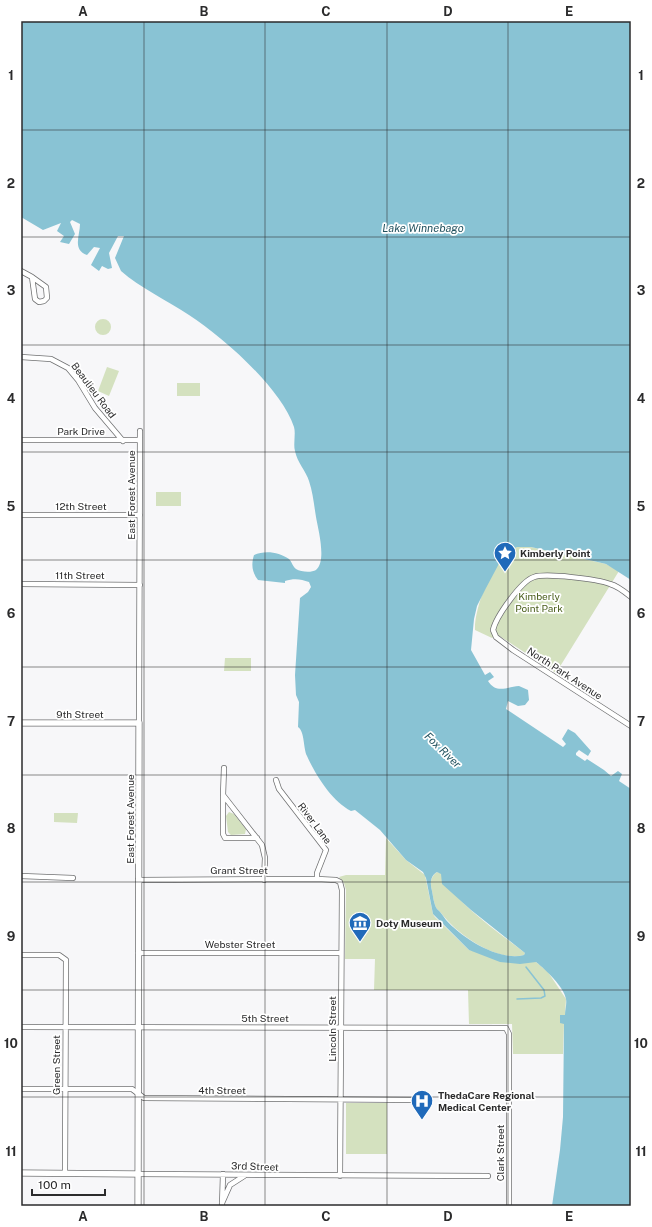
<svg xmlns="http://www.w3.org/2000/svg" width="652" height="1227" viewBox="0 0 652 1227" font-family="'Public Sans',sans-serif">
<rect width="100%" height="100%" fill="#f7f7f9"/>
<path fill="#d4e1bf" d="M95 327a8 8 0 1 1 16 0a8 8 0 1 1-16 0Z
M 107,367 L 119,371 L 109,396 L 98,391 Z
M 177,383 L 200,383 L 200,396 L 177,396 Z
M 156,492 L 181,492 L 181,506 L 156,506 Z
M 517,547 L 531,547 L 606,564 L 619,571 L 556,673 L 498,635 L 492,638 L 475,630 C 474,608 494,554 517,547 Z
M 225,658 L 251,658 L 251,671 L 224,671 Z
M 229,812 L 234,814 L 246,829 L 245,834 L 231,835 L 228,832 L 226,816 Z
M 54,813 L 78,813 L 77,823 L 54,822 Z
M 386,838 L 406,860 L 425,875 L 433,914 L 435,917 L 469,950 L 536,962 L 548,972 L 566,999 L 565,1015 L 560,1015 L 560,1023 L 564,1023 L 563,1054 L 513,1054 L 512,1024 L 469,1024 L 468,990 L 374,990 L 375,959 L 345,959 L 346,890 L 344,883 L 339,877 L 346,875 L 385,875 Z
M 437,872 L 441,873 C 453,902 500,933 525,953 L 524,955 C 499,962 463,938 447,920 C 443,916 441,912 437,909 C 434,905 433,896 432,891 C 430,884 430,877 437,872 Z
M 346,1103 L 387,1103 L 387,1154 L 346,1154 Z"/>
<path fill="#89c3d4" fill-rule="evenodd" d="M 21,21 L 631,21 L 631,580 L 606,564 L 589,560 L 531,547 L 517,547 L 509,551 L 502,558 L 486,588 L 477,606 L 474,619 L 471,650 L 485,675 L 490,672 L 494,677 L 488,681 C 496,694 507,687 519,686 L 528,690 L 529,700 L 525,705 L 518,706 L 508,701 L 506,709 L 563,747 L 566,744 L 562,739 L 568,729 L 575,733 L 591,751 L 588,756 L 579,750 L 576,753 L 576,755 L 585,761 L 587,759 L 604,770 L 611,776 L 618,771 L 622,774 L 619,781 L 631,789 L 631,1206 L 552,1206 L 560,1150 L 563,1117 L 564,1024 L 560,1023 L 560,1015 L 565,1015 C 565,1010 567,1004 566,999 C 564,987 546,970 536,962 L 520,964 L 500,962 L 469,950 L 433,914 L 426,878 L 423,872 L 406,860 L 380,830 L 355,810 L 351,811 C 332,801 316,776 307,756 C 303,748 305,732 298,727 L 299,702 L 296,695 L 295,675 L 300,598 L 308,592 L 311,587 L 309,582 C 301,579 294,578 285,581 L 285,583 L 258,580 C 252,572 251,565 254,555 C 265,550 279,552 289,559 C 292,562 293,567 296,569 C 301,572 311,573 316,570 C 327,561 318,529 316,517 C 314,505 313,493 309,481 C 306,471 297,462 295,451 C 293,444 296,434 294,427 C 281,388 223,337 189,315 C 168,301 139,287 121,271 L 115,258 L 124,236 L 118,236 L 109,253 L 112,268 L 108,269 L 102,266 L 99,271 L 91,265 L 100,248 L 94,247 L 87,255 C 72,250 80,235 80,224 L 72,220 L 70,222 L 75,234 L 69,244 L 60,242 L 64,236 L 57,231 L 61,223 L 43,230 L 21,217 ZM 437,872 L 441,874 L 442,884 L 471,910 L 525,953 L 524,955 C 500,962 462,938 446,920 C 443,916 441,912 437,909 C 434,905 433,896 432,891 C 430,884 430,876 437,872 Z"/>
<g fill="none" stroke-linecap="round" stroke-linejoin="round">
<path stroke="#89c3d4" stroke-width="1.5" d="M 517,999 L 541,998 L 545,996 L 544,990 L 526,967"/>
<g stroke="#707172" stroke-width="6">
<path id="minor" d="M 21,271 L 32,277
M 32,277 L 46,287 L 47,298 L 44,301 L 39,302 L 35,299 Z
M 21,357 L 51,359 L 68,368 L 78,380 L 95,408 L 123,441
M 21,440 L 140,440
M 21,515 L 140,515
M 21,584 L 140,585
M 631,597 C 625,592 618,586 610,584 C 597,579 546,573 534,577 C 521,581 496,617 493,630 L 496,637 L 513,650 L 631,726
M 139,723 L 140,431
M 224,768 L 223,795 L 262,845 L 265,858 L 264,880
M 276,780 L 279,789 L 326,850 L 317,873 L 317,879
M 223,796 L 223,834 L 225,838 L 257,838
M 21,876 L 73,878
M 138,880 L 317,879 L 336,880 L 340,882 L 342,890 L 340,1176
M 138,953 L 341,953
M 21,955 L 59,955 L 66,960 L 65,1173
M 21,1027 L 506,1028 L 509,1034 L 509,1206
M 21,1089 L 132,1089 L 144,1098 L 425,1100
M 138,1174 L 488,1176
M 222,1203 L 230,1185 L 244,1176
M 222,1206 L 223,1174"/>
</g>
<g stroke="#707172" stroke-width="7">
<path id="tertiary" d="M 21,723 L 139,723 L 138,1206
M 21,1173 L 138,1174"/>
</g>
<use href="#minor" stroke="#fff" stroke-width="4.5"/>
<use href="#tertiary" stroke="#fff" stroke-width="5.5"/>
</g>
<path fill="none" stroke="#2b2b2c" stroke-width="1" stroke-opacity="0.55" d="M 144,21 L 144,1206M 265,21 L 265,1206M 387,21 L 387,1206M 508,21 L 508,1206M 21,130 L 631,130M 21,237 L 631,237M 21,345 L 631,345M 21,452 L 631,452M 21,560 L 631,560M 21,667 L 631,667M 21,775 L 631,775M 21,882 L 631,882M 21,990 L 631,990M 21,1097 L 631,1097"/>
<defs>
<g id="sight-pin" transform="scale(1.15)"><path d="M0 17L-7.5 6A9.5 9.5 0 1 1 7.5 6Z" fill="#206aba" stroke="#fff"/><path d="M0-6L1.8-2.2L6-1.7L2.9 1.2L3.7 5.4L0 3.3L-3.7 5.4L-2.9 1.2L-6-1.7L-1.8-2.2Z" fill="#fff"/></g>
<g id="museum-pin" transform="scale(1.15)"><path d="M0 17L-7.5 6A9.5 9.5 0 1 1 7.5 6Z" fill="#206aba" stroke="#fff"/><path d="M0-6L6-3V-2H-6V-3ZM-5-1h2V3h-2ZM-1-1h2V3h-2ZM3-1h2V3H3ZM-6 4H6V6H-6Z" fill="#fff"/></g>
<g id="hospital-pin" transform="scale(1.15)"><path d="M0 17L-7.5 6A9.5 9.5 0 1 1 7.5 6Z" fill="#206aba" stroke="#fff"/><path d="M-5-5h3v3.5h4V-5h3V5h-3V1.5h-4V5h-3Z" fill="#fff"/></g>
</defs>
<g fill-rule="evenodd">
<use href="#sight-pin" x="505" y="553"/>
<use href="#museum-pin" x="360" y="923"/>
<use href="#hospital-pin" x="422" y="1101"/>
</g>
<g text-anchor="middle" stroke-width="3.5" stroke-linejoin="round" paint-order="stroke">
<g font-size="10" fill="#2b2b2c" stroke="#fff">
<text transform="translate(94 390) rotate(53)" y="4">Beaulieu Road</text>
<text x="81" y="435">Park Drive</text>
<text transform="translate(131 495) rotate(-90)" y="4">East Forest Avenue</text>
<text x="81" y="510">12th Street</text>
<text x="80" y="579">11th Street</text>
<text transform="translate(565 673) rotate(33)" y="4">North Park Avenue</text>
<text x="80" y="718">9th Street</text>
<text transform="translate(130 819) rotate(-90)" y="4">East Forest Avenue</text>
<text transform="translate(315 823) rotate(53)" y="4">River Lane</text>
<text x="239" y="874">Grant Street</text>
<text x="240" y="948">Webster Street</text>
<text x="265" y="1022">5th Street</text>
<text transform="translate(332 1029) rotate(-90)" y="4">Lincoln Street</text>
<text transform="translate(56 1065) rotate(-90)" y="4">Green Street</text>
<text x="222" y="1094">4th Street</text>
<text transform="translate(500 1153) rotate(-90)" y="4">Clark Street</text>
<text transform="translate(255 1166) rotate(2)" y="4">3rd Street</text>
</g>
<g font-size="10" font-weight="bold" fill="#2b2b2c" stroke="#fff" text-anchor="start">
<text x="520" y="557">Kimberly Point</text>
<text x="376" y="927">Doty Museum</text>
<text x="438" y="1099">ThedaCare Regional<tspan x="438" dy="12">Medical Center</tspan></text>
</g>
<g font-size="10" fill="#4b5f1d" stroke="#fff">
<text x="539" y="600">Kimberly<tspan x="539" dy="12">Point Park</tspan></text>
</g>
<g font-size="11" font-style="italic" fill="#1f505d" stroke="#fff">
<text x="423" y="232">Lake Winnebago</text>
<text transform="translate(443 750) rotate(44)" y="4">Fox River</text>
</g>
</g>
<rect width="652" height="1227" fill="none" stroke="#ffffff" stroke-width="44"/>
<path d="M32 1189v6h73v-6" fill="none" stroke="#2b2b2c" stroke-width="2"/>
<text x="38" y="1189" font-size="12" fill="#2b2b2c" stroke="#ffffff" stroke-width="3" paint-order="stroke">100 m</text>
<rect x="22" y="22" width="608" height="1183" fill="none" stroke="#2b2b2c" stroke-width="1.5"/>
<g font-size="13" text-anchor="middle" font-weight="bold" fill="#2b2b2c">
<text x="83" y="16">A</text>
<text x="204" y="16">B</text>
<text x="326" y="16">C</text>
<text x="448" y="16">D</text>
<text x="569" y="16">E</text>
<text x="11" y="80">1</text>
<text x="641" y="80">1</text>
<text x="11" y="188">2</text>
<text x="641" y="188">2</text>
<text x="11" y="295">3</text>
<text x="641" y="295">3</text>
<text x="11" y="403">4</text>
<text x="641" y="403">4</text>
<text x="11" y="511">5</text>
<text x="641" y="511">5</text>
<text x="11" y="618">6</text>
<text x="641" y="618">6</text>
<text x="11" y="726">7</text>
<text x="641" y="726">7</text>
<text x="11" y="833">8</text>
<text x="641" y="833">8</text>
<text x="11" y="941">9</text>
<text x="641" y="941">9</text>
<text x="11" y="1048">10</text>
<text x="641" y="1048">10</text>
<text x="11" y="1156">11</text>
<text x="641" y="1156">11</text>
<text x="83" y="1221">A</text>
<text x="204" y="1221">B</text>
<text x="326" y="1221">C</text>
<text x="448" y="1221">D</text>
<text x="569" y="1221">E</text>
</g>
</svg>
